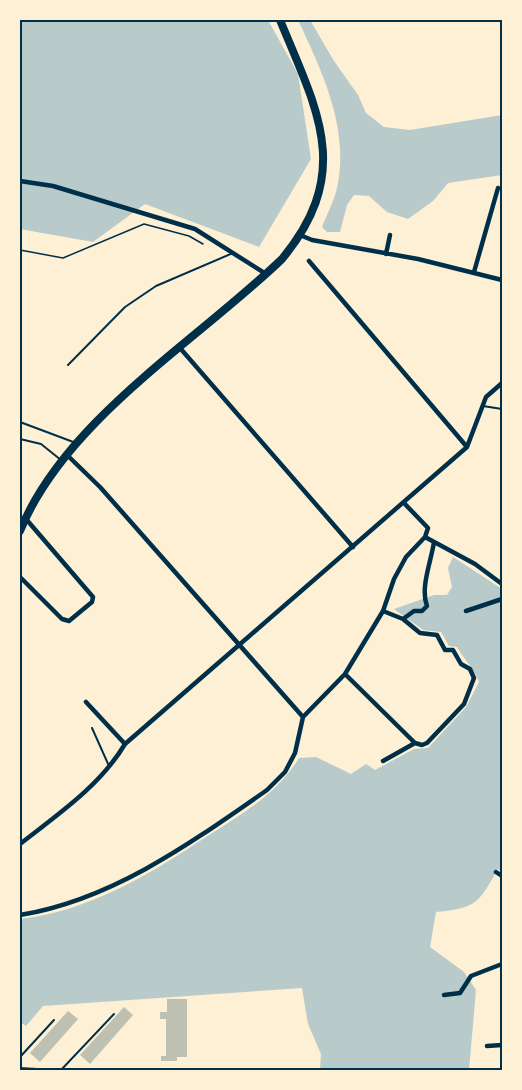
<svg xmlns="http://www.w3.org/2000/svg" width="522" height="1090" viewBox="0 0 522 1090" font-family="Quicksand,sans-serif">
<rect width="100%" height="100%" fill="#fdf0d5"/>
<path fill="#b9caca" d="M 20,20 L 268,20 L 298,74 L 311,159 L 259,247 L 145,204 L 93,242 L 20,229 Z
M 298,20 L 310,20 L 334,61 L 358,95 L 366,113 L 384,127 L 410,130 L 502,115 L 502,175 L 448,183 L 433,201 L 408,219 L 387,212 L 369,196 L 354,195 L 347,205 L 340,232 L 327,232 L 322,227 C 327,214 334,201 337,188 C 350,129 322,71 298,20 Z
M 453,557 L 502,589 L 502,872 L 498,869 C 478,904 476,908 436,912 L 430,947 L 464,972 L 476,990 L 469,1070 L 320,1070 L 321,1054 L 308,1024 L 302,988 L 43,1006 L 26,1026 L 20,1022 L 20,919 C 89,911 149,875 206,837 C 242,814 276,795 299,758 L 316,757 L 351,774 L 366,764 L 375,770 L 414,749 L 428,748 L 466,707 L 479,682 C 474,668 465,661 457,647 L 449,646 L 441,632 L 423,630 L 394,609 L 434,595 L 447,595 L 452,587 L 448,568 Z"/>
<path fill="#bec0b2" d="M 167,999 L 187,999 L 187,1057 L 177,1057 L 177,1061 L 161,1061 L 161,1056 L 166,1056 L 166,1019 L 160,1019 L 160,1012 L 167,1012 Z
M 124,1007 L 133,1015 L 90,1064 L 80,1055 Z
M 68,1011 L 78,1019 L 40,1062 L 30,1053 Z"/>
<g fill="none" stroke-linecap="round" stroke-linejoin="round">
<path stroke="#003049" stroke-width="1.5" d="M 20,250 L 63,258 L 144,224 L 189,236 L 203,244"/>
<path stroke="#003049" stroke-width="2" d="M 68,365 L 125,307 L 156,286 L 233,253
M 483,406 L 502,409
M 20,422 L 76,443
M 20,439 L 41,444 L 61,460
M 92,728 L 109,766
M 20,1057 L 54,1020
M 20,1068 L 54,1070
M 61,1070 L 114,1014"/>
<path stroke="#003049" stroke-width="4.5" d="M 20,181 L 53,186 L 195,229 L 266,274
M 300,235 L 312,240 L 418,259 L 502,280
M 386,254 L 390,235
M 309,261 L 467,447
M 474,272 L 498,188
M 180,348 L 353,547
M 66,454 L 100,487 L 303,717
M 425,537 L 475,564 L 502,584
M 20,577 L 62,619 L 69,621 L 92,602 L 93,597 L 26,519
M 383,611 L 403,619 L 414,611 L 422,611 L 427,606 C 420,588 431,562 434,542
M 466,611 L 502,599
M 345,674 L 415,743 L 422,745 L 427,743 L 464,704 L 474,678 L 470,669 L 461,664 L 453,650 L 445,650 L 437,635 L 420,633 L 403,619
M 86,702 L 125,744
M 383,761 L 415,743
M 20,844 C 57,815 100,786 125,744 L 467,447 L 486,397 L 502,383
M 496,872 L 502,876
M 20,915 C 112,900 191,843 267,790 L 285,772 L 295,753 L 303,717 L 345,674 L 383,611 L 394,579 L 406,557 L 425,537 L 428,528 L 404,503
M 444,995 L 460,993 L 471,976 L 502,964
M 487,1046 L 502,1045"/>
<path stroke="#003049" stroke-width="8" d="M 20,531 C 65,420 197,341 282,259 C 354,172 317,110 280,20"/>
</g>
<rect width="522" height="1090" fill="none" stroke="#fdf0d5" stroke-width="42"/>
<rect x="21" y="21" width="480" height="1048" fill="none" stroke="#003049" stroke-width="2"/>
</svg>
